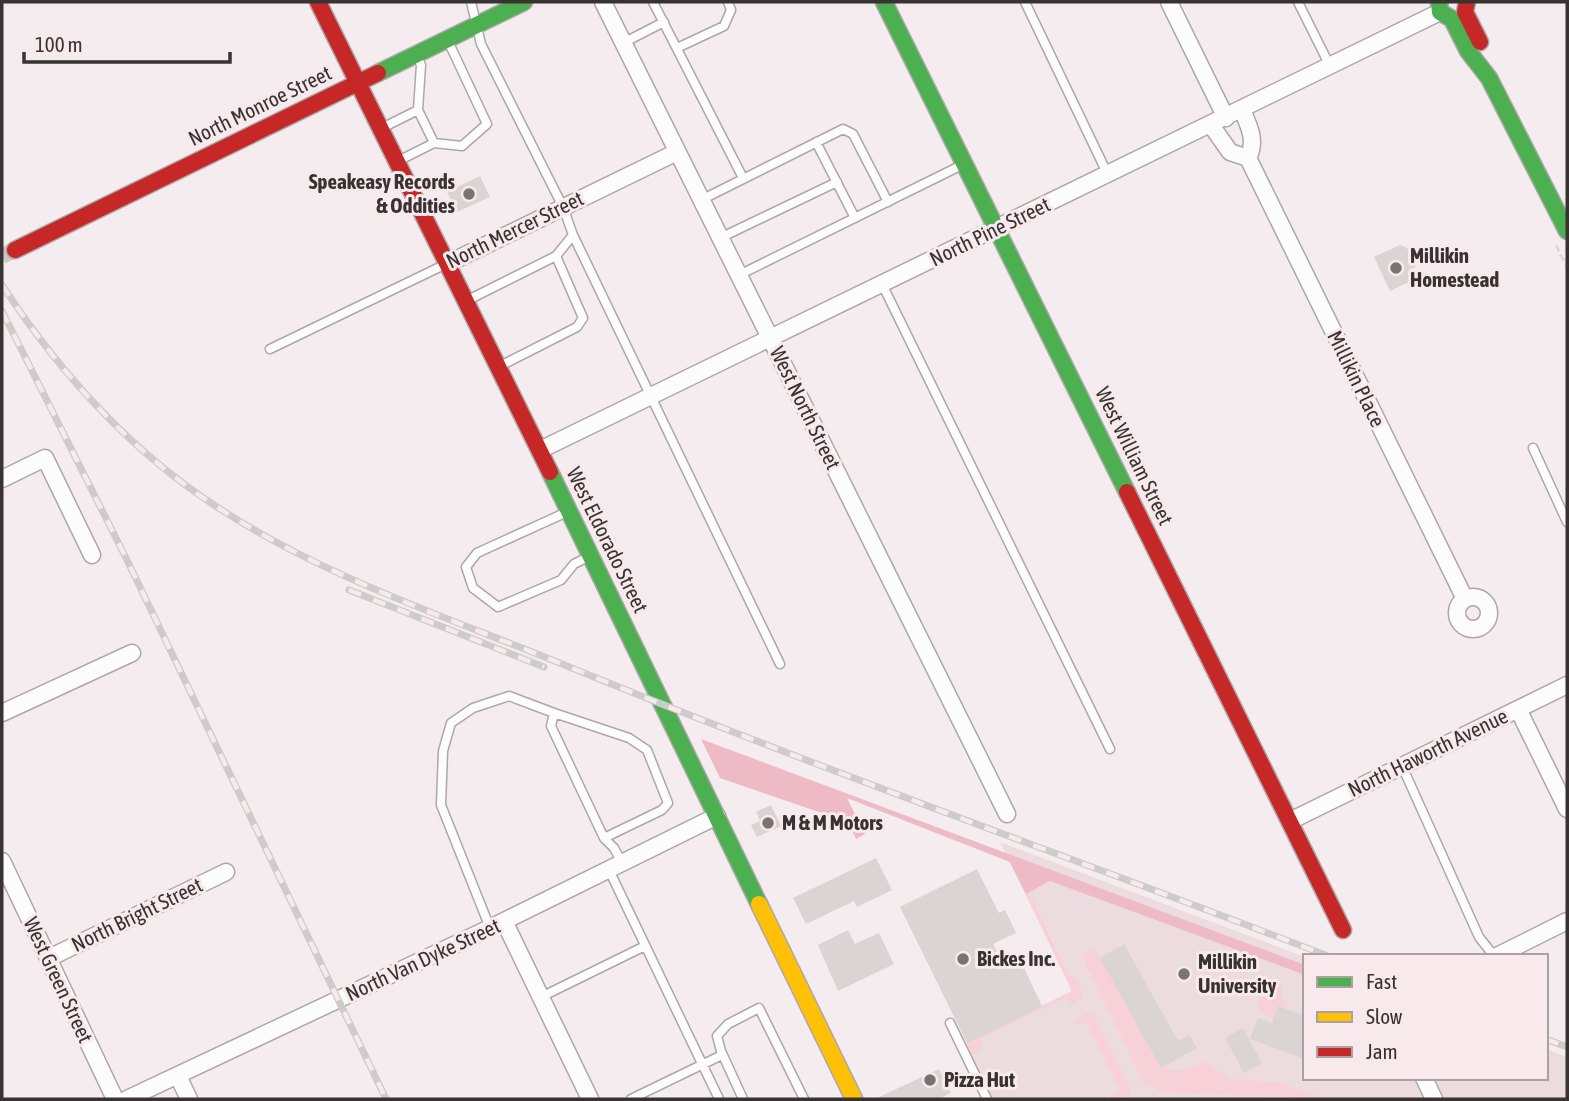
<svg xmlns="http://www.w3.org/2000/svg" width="1569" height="1101" viewBox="0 0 1569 1101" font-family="'Asap Condensed',sans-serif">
<rect width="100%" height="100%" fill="#f4ecee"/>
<path fill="#ecdcdf" d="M 1000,842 L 1305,957 L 1305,1078 L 1546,1078 L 1546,1049 L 1567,1057 L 1567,1099 L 993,1099 L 966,1043 L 1072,991 Z"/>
<path fill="#f7d0d8" d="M 1029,892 L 1067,973 L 1077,978 L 1083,996 L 1072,1005 L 1067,997 L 980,1039 L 983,1049 L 972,1055 L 966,1043 L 1072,991 L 1026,894 Z
M 1091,949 L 1098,953 L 1161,1068 L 1178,1071 L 1205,1062 L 1231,1079 L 1275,1082 L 1327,1099 L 1161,1092 L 1148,1084 L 1145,1086 L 1084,960 L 1085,952 Z
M 1276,983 L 1283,988 L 1280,999 L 1287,1002 L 1284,1008 L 1278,1006 L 1273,1019 L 1263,1014 L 1257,1002 L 1262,991 Z
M 1085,1013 L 1094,1015 L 1131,1090 L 1128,1096 L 1111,1099 L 1110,1096 L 1120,1090 L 1086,1022 L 1078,1025 L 1073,1022 Z"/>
<path fill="#edbac6" d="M 701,739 L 1305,965 L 1305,975 L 1050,881 L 1026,894 L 1010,862 L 847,798 L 865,834 L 856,839 L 848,822 L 720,778 Z"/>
<path fill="#dad4d5" d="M 480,176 L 490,197 L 457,212 L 447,192 Z
M 1400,245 L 1407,248 L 1416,267 L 1410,269 L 1415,279 L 1390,291 L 1374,257 Z
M 771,805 L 781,826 L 757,837 L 751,825 L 760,821 L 756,812 Z
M 876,858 L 892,890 L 857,907 L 854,901 L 806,924 L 793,898 Z
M 977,869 L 999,913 L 1005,910 L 1016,933 L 993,944 L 1002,963 L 1018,955 L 1042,1006 L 967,1043 L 900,907 Z
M 848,930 L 855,944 L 879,933 L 894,964 L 838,991 L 818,945 Z
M 1124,944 L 1178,1041 L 1189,1035 L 1197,1048 L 1161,1068 L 1100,958 Z
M 1278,1006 L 1305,1016 L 1305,1059 L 1250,1039 L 1258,1018 L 1272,1023 Z
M 1243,1028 L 1262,1063 L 1244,1073 L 1225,1038 Z
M 939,1069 L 951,1093 L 938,1099 L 875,1099 Z"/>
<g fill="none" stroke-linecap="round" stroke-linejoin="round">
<path stroke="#cec7c9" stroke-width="16" stroke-dasharray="16 8" stroke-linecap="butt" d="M 2,256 L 15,250"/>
<g stroke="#aea7a9" stroke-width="11">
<path id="lane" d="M 471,2 L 481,44 L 563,207 L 573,235 L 556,256 L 583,318 L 577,327 L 502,365
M 653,2 L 743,178
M 1025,2 L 1108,175
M 1298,2 L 1330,66
M 623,43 L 664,22
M 677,48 L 724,26 L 731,10 L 728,2
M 416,54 L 421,65 L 418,110
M 384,127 L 418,110 L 434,143 L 400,160
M 816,142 L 855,218
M 434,143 L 462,146 L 487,124 L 448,41
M 701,200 L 843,129 L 853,134 L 888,202
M 573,235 L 780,664
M 720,238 L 837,182
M 739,275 L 962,165
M 882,284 L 1110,749
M 470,299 L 556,256
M 270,349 L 446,264
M 1533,448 L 1567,522
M 567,512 L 477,553 L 466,567 L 473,588 L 498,607 L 561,580 L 574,564 L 588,557
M 1402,766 L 1479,937 L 1494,956
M 604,838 L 662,810 L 668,803 L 647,750 L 629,738 L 554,713 L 551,726 L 604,838 L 614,848 L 622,863
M 609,870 L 719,1099
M 490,928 L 441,805 L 443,751 L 451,723 L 473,708 L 509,696 L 554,713
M 541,997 L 645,946
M 950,1023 L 987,1099
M 631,1099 L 722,1055
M 743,1099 L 721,1051 L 717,1036 L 728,1024 L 759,1008 L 804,1099"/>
</g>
<g stroke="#aea7a9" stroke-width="19">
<path id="street" d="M 603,2 L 1007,814
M 1169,2 L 1226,118
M 1242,110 C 1249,126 1257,141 1248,158
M 1211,125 L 1230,152 L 1248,158 L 1465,599
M 449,263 L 677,152
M 540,450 L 1440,12
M 2,479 L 45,458 L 92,555
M1457 613a16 16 0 1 1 32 0a16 16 0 1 1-32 0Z
M 1518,709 L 1567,809
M 2,713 L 132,653
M 1290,821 L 1567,685
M 2,861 L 115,1099
M 504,921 L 590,1099
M 1497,956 L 1567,921
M 49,958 L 226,872
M 178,1076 L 189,1099
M 1424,1078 L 1434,1099
M 127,1099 L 490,928 L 717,816"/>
</g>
<g stroke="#aea7a9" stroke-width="19">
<path id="fast" d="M 884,2 L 1127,492
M 1439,2 L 1440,12 L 1452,19 L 1468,51 L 1489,78 L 1567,231
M 378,73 L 524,2
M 550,472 L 759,904"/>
</g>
<g stroke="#aea7a9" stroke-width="19">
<path id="slow" d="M 759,904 L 854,1099"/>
</g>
<g stroke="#aea7a9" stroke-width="19">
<path id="jam" d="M 318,2 L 550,472
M 1467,2 L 1465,12 L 1480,42
M 15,250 L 378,73
M 1127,492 L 1343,930"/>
</g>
<path stroke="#d8d5d6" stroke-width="2.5" stroke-dasharray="7 3.5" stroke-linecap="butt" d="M 1556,245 L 1567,267
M 1514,1098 L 1515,1099"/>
<use href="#lane" stroke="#fdfcfc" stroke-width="8"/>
<use href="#street" stroke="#fdfcfc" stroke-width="16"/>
<use href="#fast" stroke="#4caf50" stroke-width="16"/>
<use href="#slow" stroke="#ffc107" stroke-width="16"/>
<use href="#jam" stroke="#c62828" stroke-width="16"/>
<g stroke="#cecbcc" stroke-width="7">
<path id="rail" d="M 2,285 C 59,372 129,450 217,507 C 324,577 444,616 562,664 C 814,767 1073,858 1328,956
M 2,311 L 127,560 L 386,1099
M 349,590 L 544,667
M 1546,1039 L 1567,1047"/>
</g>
<use href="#rail" stroke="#f8e9ec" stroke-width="4.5" stroke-dasharray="13" stroke-linecap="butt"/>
</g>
<g fill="#7a7374" stroke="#f8e9ec" stroke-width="2.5">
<circle cx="469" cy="194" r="7"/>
<circle cx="1396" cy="268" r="7"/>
<circle cx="768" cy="823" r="7"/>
<circle cx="963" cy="959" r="7"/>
<circle cx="1184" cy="974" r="7"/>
<circle cx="930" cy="1080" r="7"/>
</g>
<g text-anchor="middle" stroke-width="6" stroke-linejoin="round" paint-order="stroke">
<g font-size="21" fill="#383233" stroke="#f8e9ec">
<text transform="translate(260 106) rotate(-26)" y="7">North Monroe Street</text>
<text transform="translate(515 230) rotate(-26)" y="7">North Mercer Street</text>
<text transform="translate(990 232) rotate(-26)" y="7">North Pine Street</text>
<text transform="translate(1356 379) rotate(64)" y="7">Millikin Place</text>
<text transform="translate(805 408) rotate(64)" y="7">West North Street</text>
<text transform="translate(1134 456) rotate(64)" y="7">West William Street</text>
<text transform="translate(607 540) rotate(64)" y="7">West Eldorado Street</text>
<text transform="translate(1428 753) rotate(-26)" y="7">North Haworth Avenue</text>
<text transform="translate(137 915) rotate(-26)" y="7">North Bright Street</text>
<text transform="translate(423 960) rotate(-25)" y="7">North Van Dyke Street</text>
<text transform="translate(58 980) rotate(65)" y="7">West Green Street</text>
</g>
<g font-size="21" font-weight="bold" fill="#383233" stroke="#f8e9ec" text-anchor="start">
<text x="455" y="189" text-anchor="end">Speakeasy Records<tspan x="455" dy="24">&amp; Oddities</tspan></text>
<text x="1410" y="263">Millikin<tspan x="1410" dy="24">Homestead</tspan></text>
<text x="782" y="830">M &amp; M Motors</text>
<text x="977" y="966">Bickes Inc.</text>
<text x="1198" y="969">Millikin<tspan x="1198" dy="24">University</tspan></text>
<text x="944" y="1087">Pizza Hut</text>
</g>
</g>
<rect width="1569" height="1101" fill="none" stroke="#383233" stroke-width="7"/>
<rect x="1303" y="954" width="245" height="126" fill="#f8e9ec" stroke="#aba0a2" stroke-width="2"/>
<rect x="1317" y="977" width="35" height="10" fill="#4caf50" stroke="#aba0a2" stroke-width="2"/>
<text x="1366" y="989" font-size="21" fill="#383233">Fast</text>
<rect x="1317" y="1012" width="35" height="10" fill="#ffc107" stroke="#aba0a2" stroke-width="2"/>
<text x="1366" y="1024" font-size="21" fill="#383233">Slow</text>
<rect x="1317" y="1047" width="35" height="10" fill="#c62828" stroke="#aba0a2" stroke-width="2"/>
<text x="1366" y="1059" font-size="21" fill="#383233">Jam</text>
<path d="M24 52v10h206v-10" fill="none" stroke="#383233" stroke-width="3.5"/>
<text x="35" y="52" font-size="21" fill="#383233" stroke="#f8e9ec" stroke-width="5" paint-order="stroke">100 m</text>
</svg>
